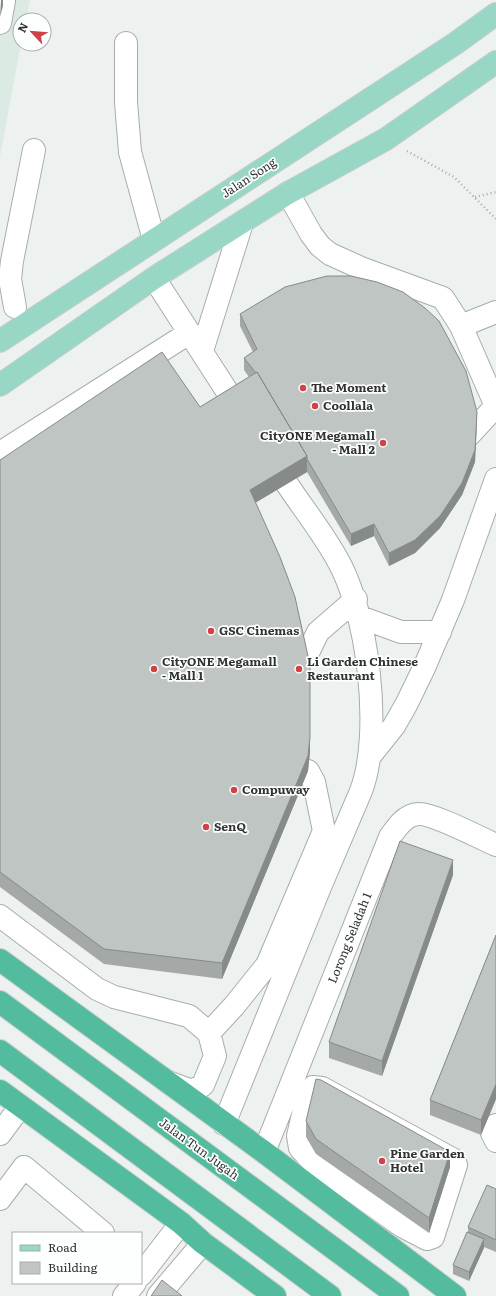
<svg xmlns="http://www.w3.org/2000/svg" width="496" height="1296" viewBox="0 0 496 1296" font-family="Literata,serif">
<rect width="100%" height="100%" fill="#edf2f0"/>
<path fill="#dceae4" d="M 0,0 L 30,0 L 26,20 L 20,20 L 21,44 L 0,157 Z"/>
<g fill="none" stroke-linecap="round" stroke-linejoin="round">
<g stroke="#a8adab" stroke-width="24">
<path id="minor" d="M 0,23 L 4,1 L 1,0
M 126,43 L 126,102 L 130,152 L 154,240
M 288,193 L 311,234 L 320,246 L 330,254 L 361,268 L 443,298 L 461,326 L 496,406
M 154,278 L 234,402
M 15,307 L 10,279 L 12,261 L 34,150
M 461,326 L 496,312
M 202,351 L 242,223
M 457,448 L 496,406
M 0,453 L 189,333
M 360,617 L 401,632 L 440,632
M 306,657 L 318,632 L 356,599
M 370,756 L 394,726 L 406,705 L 424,668 L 453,600 L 496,479
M 0,916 L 97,989 L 114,997 L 189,1016 L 209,1033 L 215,1056 L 203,1085 L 192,1091 L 168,1082
M 209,1033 L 234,1006 L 267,965 L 324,831 L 314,782 L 308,771
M 313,1087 L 322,1088 L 454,1160 L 456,1165 L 433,1237 L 427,1239 L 402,1226 L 314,1163 L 300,1148 L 298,1136 L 308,1093 Z
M 224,1124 L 320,887 L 361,791 C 383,733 368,610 336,557 C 322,532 303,508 287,484
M 496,1125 L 492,1133 L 496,1141
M 0,1134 L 20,1107
M 264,1152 L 390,837 C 397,827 405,815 418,814 C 433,813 480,838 496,845
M 0,1199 L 24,1167 L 103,1233
M 141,1275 L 181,1223
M 124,1296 L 135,1283
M 158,1296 L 203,1243"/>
</g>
<g stroke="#cecece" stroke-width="24">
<path id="major" d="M 0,341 L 456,43 L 496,14
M 0,385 L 154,278 L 288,193 L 386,139 L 496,62"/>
</g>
<g stroke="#cecece" stroke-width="24">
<path id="highway" d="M 0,960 L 264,1152 L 455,1296
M 0,1002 L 398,1296
M 0,1051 L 330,1296
M 0,1091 L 181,1223 L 203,1243 L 275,1296"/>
</g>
<path stroke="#a8acaa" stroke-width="2.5" stroke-dasharray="1 3" stroke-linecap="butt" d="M 407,151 L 454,177 L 496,219
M 475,197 L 496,192"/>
<use href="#minor" stroke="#fff" stroke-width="22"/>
<use href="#major" stroke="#98d7c5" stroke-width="22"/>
<use href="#highway" stroke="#53bc9e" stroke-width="22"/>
</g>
<path fill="#a4a9a8" d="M 240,314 L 477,425 L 475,462 L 462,495 L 440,528 L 415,553 L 389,566 L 374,536 L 351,546 L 307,472 L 255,503 L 310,752 L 308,771 L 222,979 L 104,964 L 0,887 L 0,460 L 200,407 L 249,377 L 244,370 L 244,358 L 253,352 L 240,326 Z
M 453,875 L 382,1076 L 329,1058 L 329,1042 Z
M 496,935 L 496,1099 L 481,1135 L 430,1115 L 430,1100 Z
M 306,1121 L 450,1167 L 429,1233 L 316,1154 L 306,1137 Z
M 496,1189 L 496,1252 L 484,1247 L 469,1281 L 453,1274 L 453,1265 L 468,1233 L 468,1227 Z"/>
<path fill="#868a88" d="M 1,0 L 3,0 L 3,6 L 0,17 Z
M 477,412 L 475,462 L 462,495 L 440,528 L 415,553 L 389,566 L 389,553 Z
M 307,456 L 307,472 L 250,506 L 250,490 Z
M 374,524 L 374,536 L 351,546 L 351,534 Z
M 310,737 L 310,752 L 308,771 L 222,979 L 222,963 Z
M 453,860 L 453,875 L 382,1076 L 382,1061 Z
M 496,1084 L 496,1099 L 481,1135 L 481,1120 Z
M 450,1152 L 450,1167 L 429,1233 L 429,1218 Z
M 484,1239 L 484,1248 L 469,1281 L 469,1272 Z"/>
<path fill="#bfc5c3" stroke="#868a88" d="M 327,276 L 351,276 L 377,282 L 403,292 L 425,308 L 439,321 L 466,371 L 477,412 L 475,450 L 462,483 L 440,516 L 415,540 L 389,553 L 374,524 L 351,534 L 307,459 L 307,456 L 257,372 L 256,373 L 244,358 L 257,349 L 240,314 L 285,287 Z
M 162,352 L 200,407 L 257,372 L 307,456 L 250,490 L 280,557 L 295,597 L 310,665 L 310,737 L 308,756 L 222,963 L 104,949 L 0,872 L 0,460 Z
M 400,841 L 453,860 L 382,1061 L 329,1042 Z
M 496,935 L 496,1084 L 481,1120 L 430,1100 Z
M 316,1079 L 321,1080 L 450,1152 L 429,1218 L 316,1139 L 306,1121 Z
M 487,1185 L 496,1189 L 496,1240 L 468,1227 Z
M 467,1232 L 484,1239 L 469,1272 L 453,1265 Z
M 162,1280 L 182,1296 L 151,1296 Z"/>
<g fill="#d04148" stroke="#fdfffe" stroke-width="1.5">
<circle cx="303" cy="388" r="4"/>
<circle cx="315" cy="406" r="4"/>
<circle cx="383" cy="443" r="4"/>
<circle cx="211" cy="631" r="4"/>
<circle cx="154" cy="669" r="4"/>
<circle cx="299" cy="669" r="4"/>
<circle cx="234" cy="790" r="4"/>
<circle cx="206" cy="827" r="4"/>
<circle cx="382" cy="1161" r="4"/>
</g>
<g text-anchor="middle" stroke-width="3.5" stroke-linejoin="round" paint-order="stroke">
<g font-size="12" fill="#313332" stroke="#fdfffe">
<text transform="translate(249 178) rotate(-33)" y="4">Jalan Song</text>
<text transform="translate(350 938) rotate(-68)" y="4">Lorong Seladah 1</text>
<text transform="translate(199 1149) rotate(36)" y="4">Jalan Tun Jugah</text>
</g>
<g font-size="12" font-weight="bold" fill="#313332" stroke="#fdfffe" text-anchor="start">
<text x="311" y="392">The Moment</text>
<text x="323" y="410">Coollala</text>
<text x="375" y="440" text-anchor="end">CityONE Megamall<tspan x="375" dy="14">- Mall 2</tspan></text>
<text x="219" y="635">GSC Cinemas</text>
<text x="162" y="666">CityONE Megamall<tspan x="162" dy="14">- Mall 1</tspan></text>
<text x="307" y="666">Li Garden Chinese<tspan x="307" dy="14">Restaurant</tspan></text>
<text x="242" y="794">Compuway</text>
<text x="214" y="831">SenQ</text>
<text x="390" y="1158">Pine Garden<tspan x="390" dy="14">Hotel</tspan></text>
</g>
</g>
<rect x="12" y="1232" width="130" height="52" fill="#fdfffe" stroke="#abadac"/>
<rect x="20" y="1245" width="20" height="6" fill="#98d7c5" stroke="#abadac"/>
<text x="48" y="1252" font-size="12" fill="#313332">Road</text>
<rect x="20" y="1262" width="20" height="12" fill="#bfc5c3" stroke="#abadac"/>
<text x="48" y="1272" font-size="12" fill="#313332">Building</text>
<g transform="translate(32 32) rotate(296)"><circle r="19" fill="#fdfffe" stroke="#abadac"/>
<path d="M0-3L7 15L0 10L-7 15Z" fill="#d04148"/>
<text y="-6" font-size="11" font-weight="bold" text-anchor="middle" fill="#313332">N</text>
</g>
</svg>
